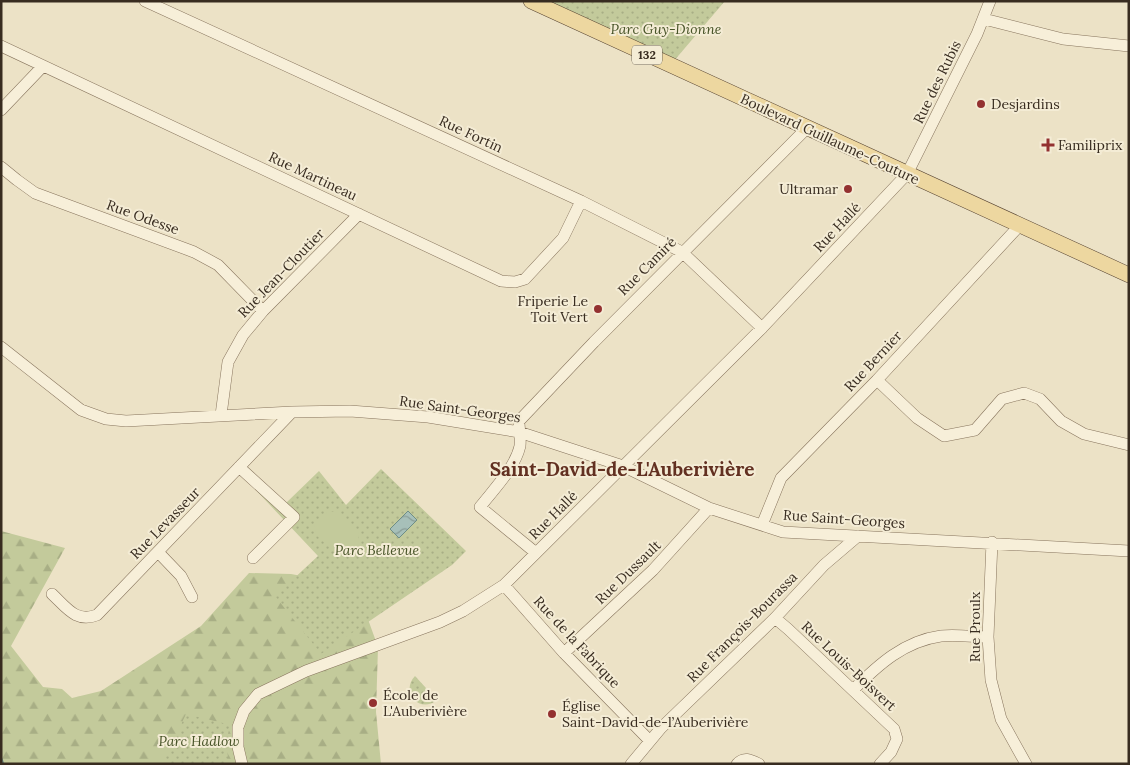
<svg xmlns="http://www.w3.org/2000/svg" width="1130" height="765" viewBox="0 0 1130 765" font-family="Lora,serif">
<defs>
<pattern id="forest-firs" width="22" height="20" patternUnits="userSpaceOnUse" patternTransform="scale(1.25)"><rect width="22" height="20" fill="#c3ca9b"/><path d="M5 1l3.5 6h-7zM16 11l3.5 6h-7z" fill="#a8ae85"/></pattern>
<pattern id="park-dots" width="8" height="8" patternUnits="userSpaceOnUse" patternTransform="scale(1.25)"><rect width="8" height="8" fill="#c3ca9b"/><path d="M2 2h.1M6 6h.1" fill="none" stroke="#a8ae85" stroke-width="1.8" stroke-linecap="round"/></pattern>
<pattern id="water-waves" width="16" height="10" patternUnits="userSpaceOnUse" patternTransform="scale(1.25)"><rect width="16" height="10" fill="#a7c0b9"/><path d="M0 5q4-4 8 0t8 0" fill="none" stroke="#899c96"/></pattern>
</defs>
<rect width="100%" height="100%" fill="#ece2c6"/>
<path fill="url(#forest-firs)" d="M 1,531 L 65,548 L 11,646 L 43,687 L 62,689 L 72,698 L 101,691 L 201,626 L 249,573 L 291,574 L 356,586 L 378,647 L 376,712 L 381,764 L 1,764 Z"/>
<path fill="url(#park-dots)" d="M 544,1 L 725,1 L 673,62 Z
M 243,463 L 286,503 L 319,471 L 346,505 L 381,469 L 466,551 L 452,565 L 321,654 L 275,596 L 318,556 L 237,470 Z
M 415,676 L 437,700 C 419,714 400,692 415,676 Z
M 186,714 L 231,725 C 225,737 227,752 229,764 L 165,764 L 164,760 Z"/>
<path fill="#c3ca9b" d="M 329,512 L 335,512 L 358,532 L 359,541 L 347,554 L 338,555 L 316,535 L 314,525 L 324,514 Z"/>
<path fill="url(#water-waves)" stroke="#6e8e87" d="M 408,511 L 417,520 L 399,538 L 390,529 Z"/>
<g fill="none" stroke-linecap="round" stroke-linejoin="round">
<path stroke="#6e8e87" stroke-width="3" d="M 1,759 L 3,764"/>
<g stroke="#87745d" stroke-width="12">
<path id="minor" d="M 145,1 L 581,201 L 682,252 L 762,328
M 984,19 L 1063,39 L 1129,46
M 1,46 L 501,281 L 515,282 L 525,279 L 563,238 L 581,201
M 1,110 L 43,66
M 1,167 L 17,180 L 35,193 L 194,252 L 218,265 L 263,311
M 1,347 L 81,410 L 106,419 L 126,421 L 292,412 L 350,411 L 428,417 L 519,432 L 623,466 L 709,508 L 783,532 L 1129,551
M 877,380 L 917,418 L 944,436 L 975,430 L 1002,399 L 1024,393 L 1040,399 L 1061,421 L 1084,434 L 1129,445
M 221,415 L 228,362 L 243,335 L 263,311 L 359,214
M 239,467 L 294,517 L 253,558
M 762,525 L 781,478 L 877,380 L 1020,225
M 992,542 L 988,637 L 991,680 L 1001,719 L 1026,764
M 158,552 L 181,576 L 192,597
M 536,553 L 480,507 C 494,489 515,468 520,446 C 521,438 519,429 519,421 L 594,342 L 807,128
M 504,585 L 564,653 L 650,741
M 52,594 C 67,608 76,623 97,615 L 292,412
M 775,618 L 788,629 L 894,729 L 897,739 L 891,752 L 880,764
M 564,653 L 653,570 L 709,508
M 853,690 C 878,665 904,641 941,636 C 956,634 973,637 988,637
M 242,764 L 238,747 L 238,727 L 244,711 L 258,694 L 306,671 L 440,622 L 463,611 L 504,585 L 762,328 L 907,174 L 977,34 L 990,1
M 631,764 L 661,728 L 775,618 L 824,565 L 858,536
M 737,764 C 744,756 751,760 759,764"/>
</g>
<g stroke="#554231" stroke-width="16">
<path id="major" d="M 531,1 L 1129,275"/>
</g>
<use href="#minor" stroke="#f7efd9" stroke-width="11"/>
<use href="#major" stroke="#edd7a0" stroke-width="15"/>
</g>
<g fill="#933130" stroke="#f4ecd5" stroke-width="2">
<circle cx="981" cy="104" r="5"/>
<path d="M1045.5 137.5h5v5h5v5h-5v5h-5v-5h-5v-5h5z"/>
<circle cx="848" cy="189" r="5"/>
<circle cx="598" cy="309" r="5"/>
<circle cx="373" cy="703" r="5"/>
<circle cx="552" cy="714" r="5"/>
</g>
<g text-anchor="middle" stroke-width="4" stroke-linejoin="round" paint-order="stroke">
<rect fill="#f4ecd5" stroke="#706656" stroke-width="1" x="632" y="45.5" width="30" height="19" rx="4"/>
<g font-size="12" font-weight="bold" fill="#382c20">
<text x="647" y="59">132</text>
</g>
<g font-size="14" font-style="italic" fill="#475327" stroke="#f4ecd5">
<text x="666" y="34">Parc Guy-Dionne</text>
<text x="377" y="555">Parc Bellevue</text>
<text x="199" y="746">Parc Hadlow</text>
</g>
<g font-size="14" fill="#382c20" stroke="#f4ecd5">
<text transform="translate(937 82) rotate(-64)" y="5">Rue des Rubis</text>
<text transform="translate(471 134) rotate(25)" y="5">Rue Fortin</text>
<text transform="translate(830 139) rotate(25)" y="5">Boulevard Guillaume-Couture</text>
<text transform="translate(313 176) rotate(25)" y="5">Rue Martineau</text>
<text transform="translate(143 217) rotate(20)" y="5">Rue Odesse</text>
<text transform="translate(837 227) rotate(-47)" y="5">Rue Hallé</text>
<text transform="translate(647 266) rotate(-45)" y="5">Rue Camiré</text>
<text transform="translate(281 273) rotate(-46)" y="5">Rue Jean-Cloutier</text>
<text transform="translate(873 361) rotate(-47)" y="5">Rue Bernier</text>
<text transform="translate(460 409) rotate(8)" y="5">Rue Saint-Georges</text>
<text transform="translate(553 515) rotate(-45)" y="5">Rue Hallé</text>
<text transform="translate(844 519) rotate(4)" y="5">Rue Saint-Georges</text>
<text transform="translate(165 523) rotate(-46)" y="5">Rue Levasseur</text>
<text transform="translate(628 572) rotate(-44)" y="5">Rue Dussault</text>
<text transform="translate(742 627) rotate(-45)" y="5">Rue François-Bourassa</text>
<text transform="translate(975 627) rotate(-90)" y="5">Rue Proulx</text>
<text transform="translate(577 642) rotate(47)" y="5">Rue de la Fabrique</text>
<text transform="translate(849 666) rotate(43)" y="5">Rue Louis-Boisvert</text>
</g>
<g font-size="14" fill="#382c20" stroke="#f4ecd5" text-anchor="start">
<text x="991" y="109">Desjardins</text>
<text x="1058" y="150">Familiprix</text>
<text x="838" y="194" text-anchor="end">Ultramar</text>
<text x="588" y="306" text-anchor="end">Friperie Le<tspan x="588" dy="16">Toit Vert</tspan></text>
<text x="383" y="700">École de<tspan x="383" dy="16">L'Auberivière</tspan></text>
<text x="562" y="711">Église<tspan x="562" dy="16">Saint-David-de-l’Auberivière</tspan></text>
</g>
<g font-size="19" font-weight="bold" fill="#623021" stroke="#f4ecd5">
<text x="622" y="476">Saint-David-de-L'Auberivière</text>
</g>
</g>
<rect width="1130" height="765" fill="none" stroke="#382c20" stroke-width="5"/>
</svg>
